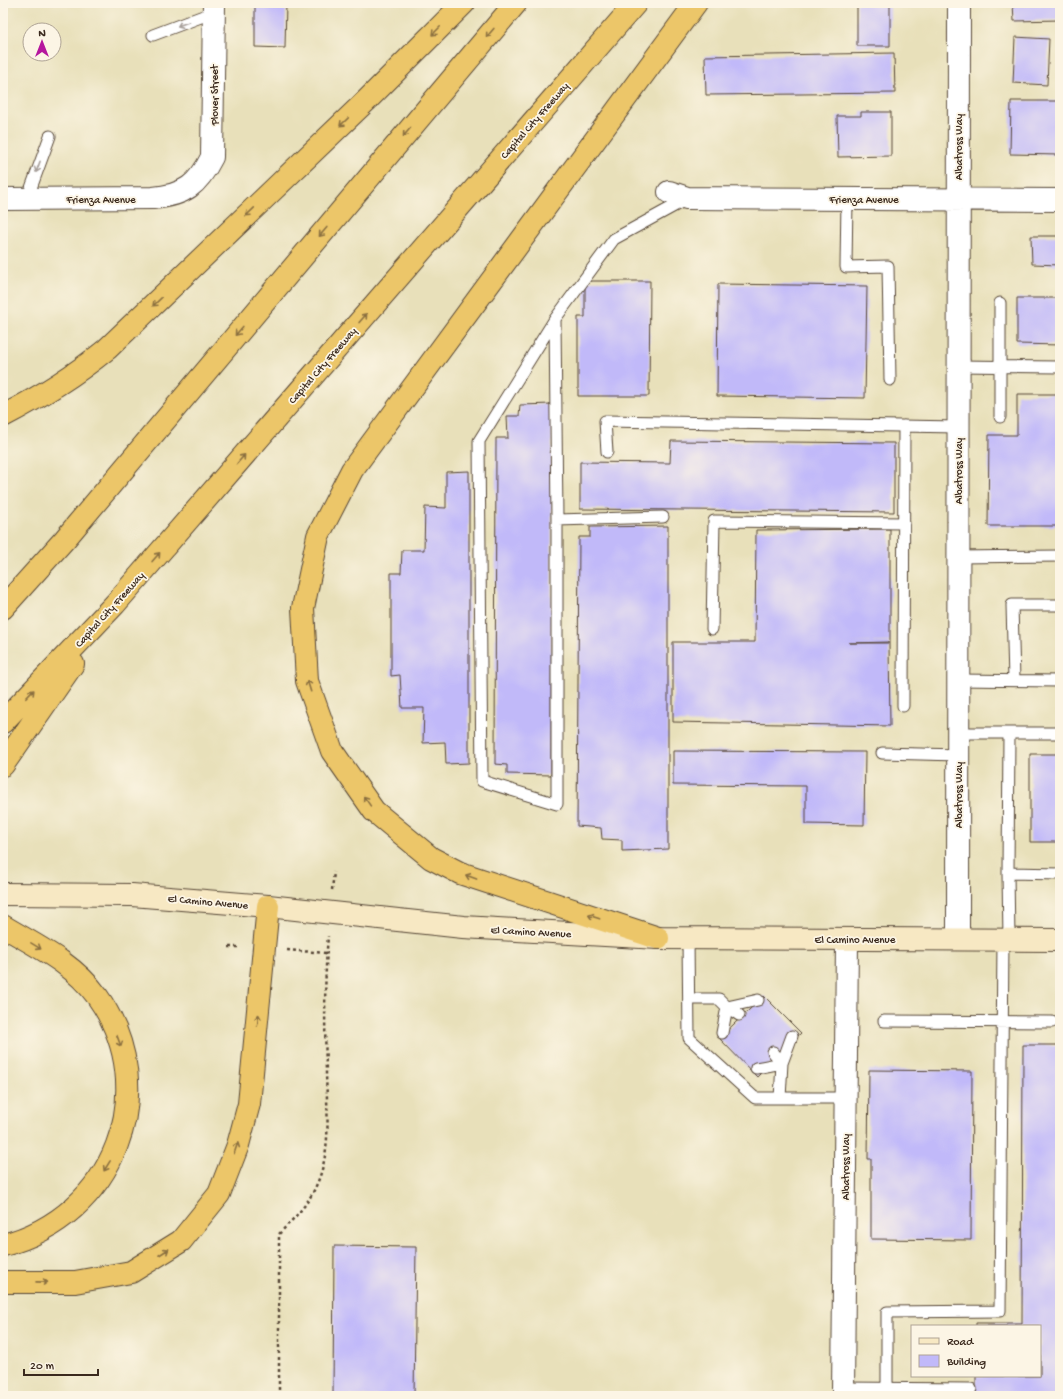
<svg xmlns="http://www.w3.org/2000/svg" width="1063" height="1399" viewBox="0 0 1063 1399" font-family="'Gochi Hand',sans-serif">
<rect width="100%" height="100%" fill="#fcf5e5"/>
<filter id="ink" filterUnits="userSpaceOnUse"><feTurbulence type="fractalNoise" baseFrequency=".025" numOctaves="2"/><feDisplacementMap in="SourceGraphic" scale="8" xChannelSelector="R" yChannelSelector="G"/><feConvolveMatrix kernelMatrix="1 2 1 2 8 2 1 2 1" color-interpolation-filters="sRGB"/></filter>
<filter id="wash" filterUnits="userSpaceOnUse"><feTurbulence type="fractalNoise" baseFrequency=".012" numOctaves="4" result="noise"/><feDisplacementMap in="SourceGraphic" scale="16" xChannelSelector="R" yChannelSelector="G"/><feGaussianBlur stdDeviation="0.9" result="paint"/><feColorMatrix in="noise" values="0 0 0 0 0 0 0 0 0 0 0 0 0 0 0 0 0 1.4 0 .05"/><feComposite in="paint" operator="in"/></filter>
<g filter="url(#wash)">
<rect width="100%" height="100%" fill="#e8e0ba"/>
<g id="blocks">
<path fill="#c1b9f9" d="M 255,3 L 286,3 L 285,48 L 255,47 Z
M 857,3 L 890,3 L 890,46 L 857,46 Z
M 1013,3 L 1060,3 L 1060,20 L 1014,21 Z
M 1015,37 L 1049,39 L 1047,85 L 1013,83 Z
M 894,53 L 895,93 L 706,95 L 705,56 Z
M 1011,101 L 1060,101 L 1060,155 L 1010,154 Z
M 861,112 L 891,112 L 891,156 L 838,157 L 837,116 L 861,116 Z
M 1031,236 L 1060,236 L 1060,265 L 1032,264 Z
M 585,281 L 650,281 L 649,396 L 578,396 L 578,317 L 585,317 Z
M 718,284 L 867,286 L 865,398 L 717,396 Z
M 1017,298 L 1060,298 L 1060,345 L 1017,344 Z
M 1017,394 L 1060,394 L 1060,526 L 988,526 L 989,435 L 1017,435 Z
M 552,404 L 551,775 L 507,774 L 507,765 L 495,764 L 496,438 L 508,438 L 507,416 L 519,416 L 520,405 Z
M 671,441 L 894,443 L 894,512 L 580,509 L 580,462 L 670,463 Z
M 469,471 L 469,763 L 446,764 L 445,742 L 423,743 L 424,708 L 402,708 L 400,675 L 391,676 L 391,573 L 401,573 L 402,550 L 424,550 L 425,507 L 446,508 L 446,472 Z
M 668,526 L 668,849 L 622,851 L 622,840 L 602,839 L 601,828 L 577,826 L 579,537 L 590,537 L 590,527 Z
M 890,529 L 890,642 L 849,643 L 889,643 L 890,726 L 673,722 L 673,642 L 755,642 L 756,530 Z
M 673,751 L 865,752 L 864,825 L 806,824 L 806,786 L 673,785 Z
M 1030,754 L 1060,754 L 1060,842 L 1030,842 Z
M 764,996 L 801,1033 L 757,1077 L 719,1038 Z
M 1023,1045 L 1060,1045 L 1060,1396 L 976,1396 L 976,1376 L 1040,1376 L 1040,1326 L 976,1326 L 976,1323 L 1022,1323 Z
M 869,1070 L 972,1071 L 971,1240 L 871,1239 L 871,1159 L 868,1159 Z
M 334,1246 L 416,1247 L 414,1396 L 333,1396 Z"/>
</g>
</g>
<g filter="url(#ink)">
<use href="#blocks" fill-opacity="0" stroke="#554535" stroke-width="1"/>
<g fill="none" stroke-linecap="round" stroke-linejoin="round">
<g stroke="#554535" stroke-width="13">
<path id="lane" d="M 153,35 L 214,12
M 27,199 L 50,136
M 847,199 L 846,267 L 888,266 L 890,380
M 1000,303 L 1000,417
M 555,319 L 557,520 L 557,804 L 482,781 L 479,441 L 555,319 L 614,239 L 687,199
M 958,366 L 1060,367
M 607,452 L 605,421 L 958,427
M 557,520 L 663,517
M 958,557 L 1060,556
M 712,629 L 714,521 L 904,523
M 958,680 L 1060,681
M 1014,680 L 1012,605 L 1060,605
M 903,706 L 904,426
M 958,733 L 1060,733
M 1009,733 L 1008,873 L 1060,874
M 882,753 L 958,755
M 1008,873 L 1009,940
M 688,938 L 689,1038 L 755,1098 L 846,1098
M 689,999 L 719,999 L 727,1007 L 722,1033
M 739,1015 L 727,1007 L 758,1000
M 884,1021 L 1052,1022
M 773,1052 L 782,1063 L 780,1098
M 756,1068 L 782,1063 L 792,1036
M 844,1388 L 971,1389
M 887,1389 L 887,1312 L 1000,1311 L 1003,939"/>
</g>
<g stroke="#554535" stroke-width="24">
<path id="street" d="M 669,192 L 687,198 L 1060,200
M 3,199 L 153,198 C 185,195 198,185 212,157 L 214,3
M 958,939 L 959,3
M 843,1396 L 847,939"/>
</g>
<g stroke="#554535" stroke-width="24">
<path id="secondary" d="M 3,894 L 132,895 L 268,906 L 463,927 L 658,938 L 1060,940"/>
</g>
<g stroke="#554535" stroke-width="24">
<path id="highway" d="M 3,416 C 40,397 75,375 107,349 L 367,100 L 464,3
M 3,608 L 65,539 L 516,3
M 3,722 L 115,604 L 636,3
M 3,765 L 73,664
M 3,926 C 36,946 73,963 97,996 C 164,1090 114,1217 3,1245
M 658,938 L 460,873 L 431,858 L 374,811 L 332,751 L 307,681 L 303,608 L 318,536 L 352,470 L 696,3
M 3,1282 L 75,1282 L 131,1272 L 181,1241 L 219,1194 L 238,1145 L 249,1104 L 268,906"/>
</g>
<path stroke="#554535" stroke-width="2.5" stroke-dasharray="3 3" stroke-linecap="butt" d="M 332,890 L 334,872
M 229,947 L 240,947
M 287,950 L 326,953
M 279,1396 L 279,1234 C 293,1219 308,1205 316,1186 C 332,1151 327,1110 326,1073 C 325,1027 324,982 328,936"/>
<use href="#lane" stroke="#fff" stroke-width="11"/>
<use href="#street" stroke="#fff" stroke-width="22"/>
<use href="#secondary" stroke="#f7e8c3" stroke-width="22"/>
<use href="#highway" stroke="#ecc669" stroke-width="22"/>
</g>
<defs><path id="oneway-shaft" d="M-6 0H5M1.5-3L5.5 0L1.5 3" fill="none" stroke-width="1.6" stroke-linecap="round" stroke-linejoin="round"/></defs>
<g stroke="#a79f9a">
<use href="#oneway-shaft" transform="translate(183 24) rotate(160)"/>
<use href="#oneway-shaft" transform="translate(38 167) rotate(110)"/>
</g>
<g stroke="#8b7040">
<use href="#oneway-shaft" transform="translate(436 31) rotate(135)"/>
<use href="#oneway-shaft" transform="translate(490 33) rotate(130)"/>
<use href="#oneway-shaft" transform="translate(344 122) rotate(136)"/>
<use href="#oneway-shaft" transform="translate(407 132) rotate(130)"/>
<use href="#oneway-shaft" transform="translate(250 212) rotate(136)"/>
<use href="#oneway-shaft" transform="translate(323 232) rotate(130)"/>
<use href="#oneway-shaft" transform="translate(157 302) rotate(136)"/>
<use href="#oneway-shaft" transform="translate(363 318) rotate(-49)"/>
<use href="#oneway-shaft" transform="translate(239 331) rotate(130)"/>
<use href="#oneway-shaft" transform="translate(241 459) rotate(-49)"/>
<use href="#oneway-shaft" transform="translate(156 557) rotate(-49)"/>
<use href="#oneway-shaft" transform="translate(309 686) rotate(-107)"/>
<use href="#oneway-shaft" transform="translate(30 694) rotate(-46)"/>
<use href="#oneway-shaft" transform="translate(367 801) rotate(-125)"/>
<use href="#oneway-shaft" transform="translate(471 877) rotate(-160)"/>
<use href="#oneway-shaft" transform="translate(594 917) rotate(-162)"/>
<use href="#oneway-shaft" transform="translate(36 946) rotate(31)"/>
<use href="#oneway-shaft" transform="translate(258 1020) rotate(-84)"/>
<use href="#oneway-shaft" transform="translate(119 1041) rotate(69)"/>
<use href="#oneway-shaft" transform="translate(236 1148) rotate(-71)"/>
<use href="#oneway-shaft" transform="translate(107 1166) rotate(122)"/>
<use href="#oneway-shaft" transform="translate(164 1252) rotate(-33)"/>
<use href="#oneway-shaft" transform="translate(42 1282) rotate(1)"/>
</g>
</g>
<g text-anchor="middle" stroke-width="3.5" stroke-linejoin="round" paint-order="stroke">
<g font-size="11" fill="#3b2a1e" stroke="#fcf5e5">
<text transform="translate(214 95) rotate(-90)" y="4">Plover Street</text>
<text transform="translate(534 120) rotate(-49)" y="4">Capital City Freeway</text>
<text transform="translate(958 147) rotate(-90)" y="4">Albatross Way</text>
<text x="101" y="203">Frienza Avenue</text>
<text x="864" y="203">Frienza Avenue</text>
<text transform="translate(322 365) rotate(-49)" y="4">Capital City Freeway</text>
<text transform="translate(958 471) rotate(-90)" y="4">Albatross Way</text>
<text transform="translate(109 609) rotate(-48)" y="4">Capital City Freeway</text>
<text transform="translate(958 795) rotate(-90)" y="4">Albatross Way</text>
<text transform="translate(208 901) rotate(5)" y="4">El Camino Avenue</text>
<text transform="translate(531 931) rotate(3)" y="4">El Camino Avenue</text>
<text x="855" y="943">El Camino Avenue</text>
<text transform="translate(845 1167) rotate(-90)" y="4">Albatross Way</text>
</g>
</g>
<rect width="1063" height="1399" fill="none" stroke="#fcf5e5" stroke-width="16"/>
<rect x="911" y="1325" width="130" height="52" fill="#fcf5e5" stroke="#afa495"/>
<rect x="919" y="1338" width="20" height="6" fill="#f7e8c3" stroke="#afa495"/>
<text x="947" y="1345" font-size="12" fill="#3b2a1e">Road</text>
<rect x="919" y="1355" width="20" height="12" fill="#c1b9f9" stroke="#afa495"/>
<text x="947" y="1365" font-size="12" fill="#3b2a1e">Building</text>
<g transform="translate(42 42)"><circle r="19" fill="#fcf5e5" stroke="#afa495"/>
<path d="M0-3L7 15L0 10L-7 15Z" fill="#b5179e"/>
<text y="-6" font-size="11" font-weight="bold" text-anchor="middle" fill="#3b2a1e">N</text>
</g>
<path d="M24 1369v6h74v-6" fill="none" stroke="#3b2a1e" stroke-width="2"/>
<text x="30" y="1369" font-size="12" fill="#3b2a1e" stroke="#fcf5e5" stroke-width="3" paint-order="stroke">20 m</text>
</svg>
